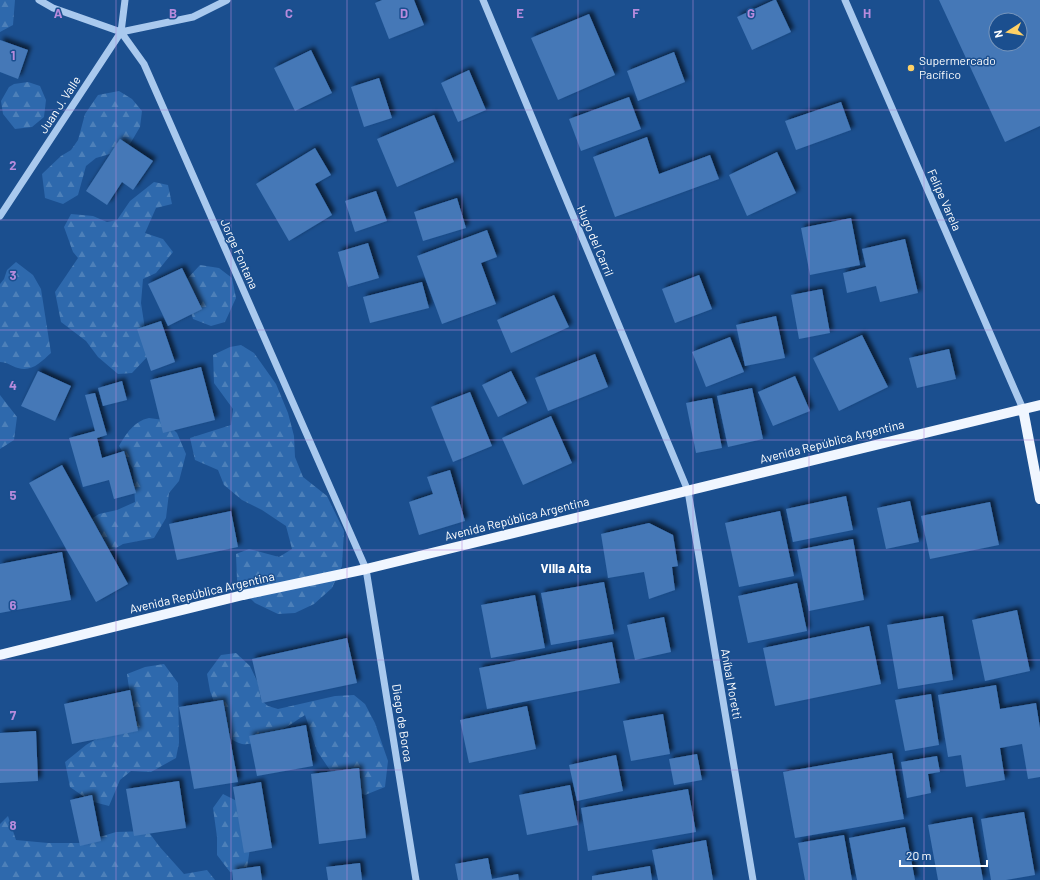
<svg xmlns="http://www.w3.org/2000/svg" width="1040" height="880" viewBox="0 0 1040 880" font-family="Barlow,sans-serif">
<defs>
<pattern id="forest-firs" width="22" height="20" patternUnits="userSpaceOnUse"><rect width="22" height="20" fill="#2e69ad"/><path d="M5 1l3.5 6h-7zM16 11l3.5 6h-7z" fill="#4d80b9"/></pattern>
<filter id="shadow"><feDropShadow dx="3.5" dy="-3.5" stdDeviation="2" flood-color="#0009"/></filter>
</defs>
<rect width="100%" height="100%" fill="#1b4f8f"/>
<path fill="url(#forest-firs)" d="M 0,0 L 15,0 L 13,25 L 0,32 Z
M 28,82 L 40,86 L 46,100 L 44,117 L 32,127 L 15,129 L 3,114 L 1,101 L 9,87 L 14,84 Z
M 119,91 L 132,99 L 142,111 L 140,127 L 127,149 L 96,158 L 86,166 L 78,195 L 63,204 L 45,198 L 42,174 L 61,156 L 71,150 L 78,140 L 85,114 L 98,95 Z
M 154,182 L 168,185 L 172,204 L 156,208 L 145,233 L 163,239 L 173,252 L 156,273 L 143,279 L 141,303 L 149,355 L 132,373 L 118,374 L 98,357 L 86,341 L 61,322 L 55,292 L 78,258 L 73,252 L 64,227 L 71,214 L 93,216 L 107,222 L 117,220 L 130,201 Z
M 16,262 L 33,275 L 41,289 L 51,353 C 41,362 32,372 18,368 C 11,366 7,362 0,362 L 0,284 L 4,279 L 7,270 Z
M 200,265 L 219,268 L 232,278 L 236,298 L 225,322 L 211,326 L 193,319 L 186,293 L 187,279 Z
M 241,345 L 254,353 L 276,384 L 288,413 L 294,436 L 295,457 L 303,477 L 327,496 L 344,531 L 342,566 L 332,588 L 314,604 L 295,613 L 278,614 L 255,603 L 242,590 L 237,580 L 236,554 L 249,549 L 279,557 L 292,549 L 286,526 L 262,510 L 242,500 L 224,485 L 218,470 L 195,460 L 190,438 L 231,425 L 233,409 L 214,383 L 213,355 L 230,347 Z
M 0,395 L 17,417 L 14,440 L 0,449 Z
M 149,418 L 164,420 L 177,433 L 186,454 L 179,481 L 169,493 L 166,518 L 154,538 L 123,544 L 111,551 L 94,555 L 83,524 L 99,514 L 117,510 L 135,502 L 133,469 L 119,446 C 126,434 134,421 149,418 Z
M 236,653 L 250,666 L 258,683 L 261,700 L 268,706 L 278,709 L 335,696 L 354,695 L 365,704 L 375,723 L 388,761 L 385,787 L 365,795 L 340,785 L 317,751 L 305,715 C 291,724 259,747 242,744 C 237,743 232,739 227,737 L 210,691 L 207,674 L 221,655 Z
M 164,664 L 178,683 L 179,743 L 176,758 L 151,772 L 131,771 L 120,780 L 109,806 L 90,801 L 70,787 L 65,762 L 86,745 L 133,717 L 127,674 L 145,667 Z
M 223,794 L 237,801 L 250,848 L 247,868 L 230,872 L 217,855 L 217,837 L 213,808 Z
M 8,816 L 16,840 L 48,843 L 80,843 L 116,832 L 148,831 L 159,846 L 184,874 L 207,870 L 215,880 L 0,880 L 0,824 Z"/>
<path fill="#4478b7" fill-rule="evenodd" filter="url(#shadow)" d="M 382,0 L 414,0 L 424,25 L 389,39 L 375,3 Z
M 774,0 L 776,0 L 791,32 L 752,50 L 737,17 Z
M 939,0 L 1040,0 L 1040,126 L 1005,142 ZM 996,20 L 1020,20 L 1020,44 L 996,44 Z
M 589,14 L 615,75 L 558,100 L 531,38 Z
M 0,40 L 28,50 L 18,79 L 0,72 Z
M 311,50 L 332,93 L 295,111 L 274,68 Z
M 674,52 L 685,82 L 638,101 L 627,71 Z
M 469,70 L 486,110 L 458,122 L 441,83 Z
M 379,78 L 392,118 L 364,127 L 351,87 Z
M 629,97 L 641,129 L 581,151 L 569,119 Z
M 841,102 L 851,130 L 796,150 L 785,121 Z
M 434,115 L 454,162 L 397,187 L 377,139 Z
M 647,137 L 659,174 L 710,155 L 719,179 L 615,217 L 593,157 Z
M 120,139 L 153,161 L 133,190 L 122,182 L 107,205 L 86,191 Z
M 315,148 L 331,175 L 315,184 L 332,215 L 289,241 L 256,184 Z
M 777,152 L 796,193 L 747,216 L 729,175 Z
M 376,191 L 387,221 L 355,232 L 345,201 Z
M 457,198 L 466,228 L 423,241 L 414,212 Z
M 851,218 L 860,265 L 810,275 L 801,228 Z
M 487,230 L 497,257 L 481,263 L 496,304 L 442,324 L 417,256 Z
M 905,239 L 918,293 L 880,302 L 876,286 L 847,293 L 843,273 L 866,267 L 862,249 Z
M 368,243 L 379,278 L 348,287 L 338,252 Z
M 182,268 L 202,309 L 168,326 L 148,284 Z
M 699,275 L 712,309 L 675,323 L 662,289 Z
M 422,282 L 429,308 L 370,323 L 363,297 Z
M 822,289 L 830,333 L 799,339 L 791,295 Z
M 554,295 L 569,327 L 511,353 L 497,320 Z
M 776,316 L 785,358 L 745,366 L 736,325 Z
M 161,321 L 175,362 L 151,371 L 137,329 Z
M 862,335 L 888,387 L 839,411 L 813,358 Z
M 730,337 L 744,372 L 706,387 L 692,352 Z
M 949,349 L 956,379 L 917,388 L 909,358 Z
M 595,354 L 608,387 L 548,411 L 535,378 Z
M 201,367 L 215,420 L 163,433 L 150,380 Z
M 38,371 L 71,386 L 55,421 L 21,406 Z
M 511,371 L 527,403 L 498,417 L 482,385 Z
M 795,376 L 810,411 L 773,426 L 758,392 Z
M 122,381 L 127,400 L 103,406 L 98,388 Z
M 752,388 L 763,439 L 728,447 L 717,396 Z
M 470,392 L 492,446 L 453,462 L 431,407 Z
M 95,393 L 107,435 L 97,438 L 102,458 L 124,451 L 136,493 L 114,499 L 109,480 L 83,487 L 69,438 L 95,431 L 85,395 Z
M 712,398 L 722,448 L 696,453 L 686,403 Z
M 551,416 L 572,463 L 523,485 L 502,438 Z
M 62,465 L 128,584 L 96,602 L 29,483 Z
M 450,470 L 465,521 L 419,535 L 409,502 L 433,494 L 427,477 Z
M 846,496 L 853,530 L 793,542 L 786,509 Z
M 910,501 L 919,542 L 886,549 L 877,508 Z
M 990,502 L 999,545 L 930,559 L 921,516 Z
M 231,511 L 238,547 L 177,560 L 169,524 Z
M 780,511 L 794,576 L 739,587 L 725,523 Z
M 649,523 L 673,535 L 678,566 L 672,567 L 675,590 L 649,599 L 644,572 L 608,578 L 601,534 Z
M 853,539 L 864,600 L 809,611 L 797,550 Z
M 62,552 L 71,600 L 0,613 L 0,564 Z
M 604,582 L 614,634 L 551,645 L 541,593 Z
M 797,583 L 807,631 L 748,643 L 738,596 Z
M 535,595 L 545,648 L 491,658 L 481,605 Z
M 1017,610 L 1030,671 L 985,681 L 972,620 Z
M 943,616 L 953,680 L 898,689 L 887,625 Z
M 664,617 L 671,652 L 635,660 L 627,625 Z
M 869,626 L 881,684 L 775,706 L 763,648 Z
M 347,638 L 357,683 L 262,703 L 252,659 Z
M 612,642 L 620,683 L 487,709 L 479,668 Z
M 996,685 L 1000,709 L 1036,703 L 1040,728 L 1040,777 L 1028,779 L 1022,744 L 1000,748 L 1005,780 L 966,787 L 961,755 L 948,757 L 938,695 Z
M 130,690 L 138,731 L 72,744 L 64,704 Z
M 931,694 L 939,745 L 905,751 L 895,700 Z
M 223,700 L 238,782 L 194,789 L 179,707 Z
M 527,706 L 536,749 L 469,763 L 460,720 Z
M 663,714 L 670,754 L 631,761 L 623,721 Z
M 306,725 L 313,766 L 257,776 L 249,736 Z
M 36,731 L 38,781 L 0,783 L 0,733 Z
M 892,753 L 904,819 L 795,838 L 783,772 Z
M 697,754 L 702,780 L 674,785 L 669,759 Z
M 616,755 L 623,791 L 577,801 L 569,765 Z
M 937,756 L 940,772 L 928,774 L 931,793 L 907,798 L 901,762 Z
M 359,768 L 366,838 L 319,844 L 311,774 Z
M 179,781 L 186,828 L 134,836 L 126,789 Z
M 261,782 L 272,848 L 244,853 L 233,787 Z
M 570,785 L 578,825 L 527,835 L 519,795 Z
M 688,789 L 696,832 L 588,851 L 581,808 Z
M 92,795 L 101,841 L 80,846 L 70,800 Z
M 1024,812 L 1035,875 L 1006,880 L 991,880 L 981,819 Z
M 972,817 L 983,880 L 938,880 L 928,825 Z
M 905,827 L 915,880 L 857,880 L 849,838 Z
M 844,835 L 852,880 L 805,880 L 798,843 Z
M 706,840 L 713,880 L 658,880 L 652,850 Z
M 488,858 L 492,879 L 518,874 L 519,880 L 458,880 L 455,864 Z
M 360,863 L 362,880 L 328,880 L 326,867 Z
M 260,866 L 262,880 L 233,880 L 232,870 Z
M 650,866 L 652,880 L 592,880 L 592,876 Z"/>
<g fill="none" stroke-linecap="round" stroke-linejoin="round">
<path stroke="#a9c9ee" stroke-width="7" d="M 39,0 L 53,8 L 121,32 L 144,64 L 366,569 L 416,880
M 483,0 L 688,491 L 753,880
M 845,0 L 1023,409
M 121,32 L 193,17 L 227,0
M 0,216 L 121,32 L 125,0"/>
<path stroke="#f0f6ff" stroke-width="10" d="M 1023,409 L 1040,499
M 0,655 L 243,595 L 366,569 L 1040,405"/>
</g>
<path fill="none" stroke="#b68bdc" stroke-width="1" stroke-opacity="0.55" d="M 116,0 L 116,880M 231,0 L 231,880M 347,0 L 347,880M 462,0 L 462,880M 578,0 L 578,880M 693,0 L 693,880M 809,0 L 809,880M 924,0 L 924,880M 0,110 L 1040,110M 0,220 L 1040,220M 0,330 L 1040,330M 0,440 L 1040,440M 0,550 L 1040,550M 0,660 L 1040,660M 0,770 L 1040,770"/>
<circle fill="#ffd166" stroke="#1b4f8f" stroke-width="1.5" cx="911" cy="68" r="4"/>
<g text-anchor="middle" stroke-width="3" stroke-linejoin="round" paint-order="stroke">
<g font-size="12" fill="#fff" stroke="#1b4f8f" text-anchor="start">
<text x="919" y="65">Supermercado<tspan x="919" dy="14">Pacífico</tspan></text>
</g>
<g font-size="12" fill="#fff" stroke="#1b4f8f">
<text transform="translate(60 105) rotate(-57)" y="4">Juan J. Valle</text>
<text transform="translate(944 200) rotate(66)" y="4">Felipe Varela</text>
<text transform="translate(595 241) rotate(67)" y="4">Hugo del Carril</text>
<text transform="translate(239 254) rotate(66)" y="4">Jorge Fontana</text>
<text transform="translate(832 442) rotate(-14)" y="4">Avenida República Argentina</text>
<text transform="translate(517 519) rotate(-14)" y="4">Avenida República Argentina</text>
<text transform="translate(202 593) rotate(-13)" y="4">Avenida República Argentina</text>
<text transform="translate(731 684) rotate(80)" y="4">Aníbal Moretti</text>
<text transform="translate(402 723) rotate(81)" y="4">Diego de Boroa</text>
</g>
<g font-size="13" font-weight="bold" fill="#fff" stroke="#1b4f8f">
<text x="566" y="573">Villa Alta</text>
</g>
</g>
<g font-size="13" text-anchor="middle" font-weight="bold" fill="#b68bdc" stroke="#1b4f8f" stroke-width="3" stroke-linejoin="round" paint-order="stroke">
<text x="58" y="18">A</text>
<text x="173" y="18">B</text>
<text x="289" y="18">C</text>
<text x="404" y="18">D</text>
<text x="520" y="18">E</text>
<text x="636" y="18">F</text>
<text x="751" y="18">G</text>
<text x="867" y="18">H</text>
<text x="13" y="60">1</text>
<text x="13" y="170">2</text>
<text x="13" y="280">3</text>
<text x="13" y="390">4</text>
<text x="13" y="500">5</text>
<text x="13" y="610">6</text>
<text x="13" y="720">7</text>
<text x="13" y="830">8</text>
</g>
<g transform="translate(1008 32) rotate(258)"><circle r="19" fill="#1b4f8f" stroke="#7695bc"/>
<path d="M0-3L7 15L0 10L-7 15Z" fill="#ffd166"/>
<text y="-6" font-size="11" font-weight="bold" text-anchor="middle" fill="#ffffff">N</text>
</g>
<path d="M900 860v6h87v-6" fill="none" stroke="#ffffff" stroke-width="2"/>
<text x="906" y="860" font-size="12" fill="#ffffff" stroke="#1b4f8f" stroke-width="3" paint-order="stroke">20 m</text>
</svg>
